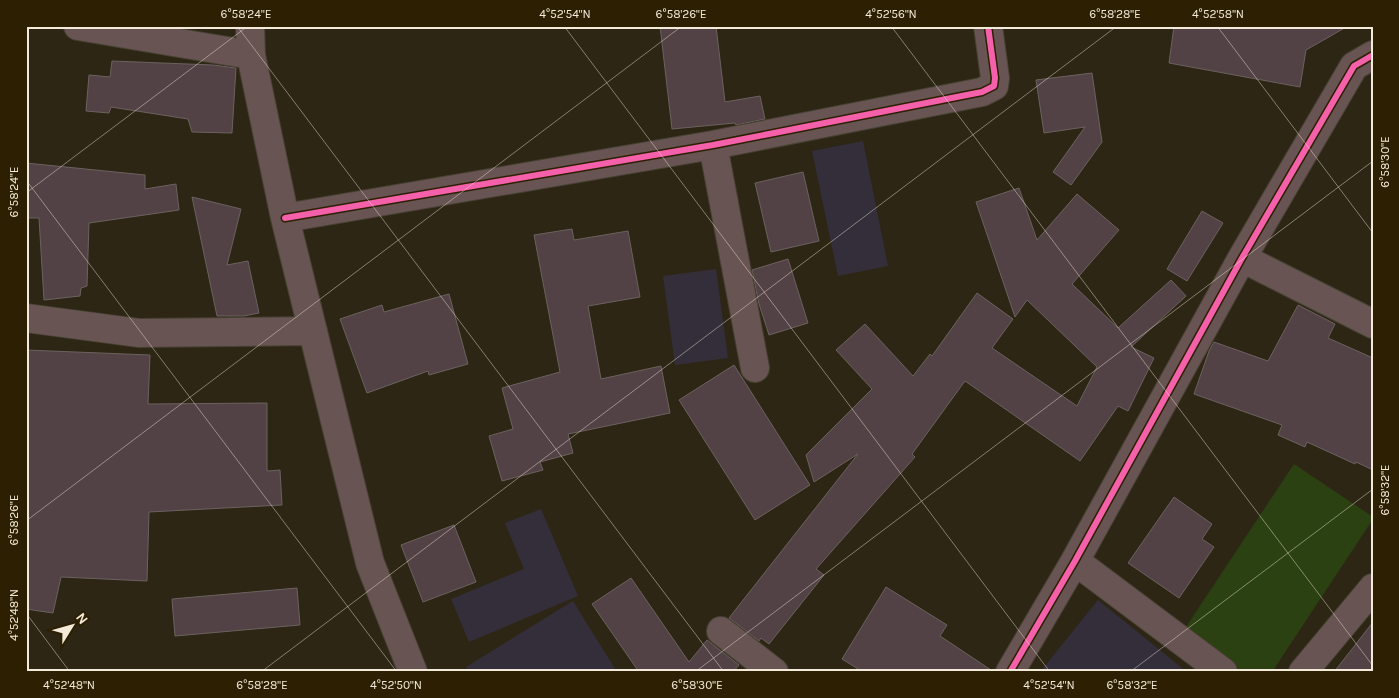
<svg xmlns="http://www.w3.org/2000/svg" width="1399" height="698" viewBox="0 0 1399 698" font-family="Karla,sans-serif">
<rect width="100%" height="100%" fill="#2d2615"/>
<path fill="#342e3a" d="M 863,141 L 888,266 L 838,276 L 812,151 Z
M 716,269 L 728,358 L 675,365 L 663,276 Z
M 541,509 L 578,596 L 469,642 L 451,599 L 524,569 L 505,523 Z
M 1098,600 L 1187,672 L 1040,672 Z
M 573,601 L 617,672 L 468,672 L 466,667 Z"/>
<path fill="#2c4112" d="M 1294,464 L 1373,517 L 1373,519 L 1272,672 L 1239,672 L 1182,633 Z"/>
<path fill="#534245" stroke="#6b625f" d="M 660,26 L 716,26 L 725,102 L 760,96 L 765,119 L 736,125 L 735,123 L 672,129 Z
M 1174,26 L 1348,26 L 1306,50 L 1300,87 L 1169,63 Z
M 112,61 L 213,65 L 236,68 L 232,133 L 192,132 L 188,119 L 111,107 L 109,113 L 86,111 L 89,75 L 110,77 Z
M 1092,73 L 1102,142 L 1071,185 L 1053,172 L 1085,127 L 1044,133 L 1036,80 Z
M 26,163 L 145,175 L 145,189 L 176,184 L 179,210 L 89,223 L 87,286 L 81,288 L 80,296 L 44,300 L 39,218 L 26,218 Z
M 803,172 L 819,241 L 771,252 L 755,183 Z
M 1019,188 L 1037,240 L 1077,194 L 1119,230 L 1072,284 L 1118,328 L 1171,280 L 1186,296 L 1131,347 L 1154,358 L 1128,411 L 1118,406 L 1080,461 L 965,381 L 912,454 L 915,457 L 816,569 L 824,575 L 769,644 L 761,638 L 759,641 L 729,618 L 858,454 L 814,482 L 806,455 L 872,389 L 836,350 L 865,324 L 913,376 L 930,354 L 932,356 L 977,293 L 1013,319 L 992,348 L 1077,406 L 1097,367 L 1027,300 L 1015,317 L 976,202 Z
M 192,197 L 241,209 L 227,265 L 248,261 L 259,313 L 244,316 L 217,316 Z
M 1202,211 L 1223,223 L 1187,281 L 1167,269 Z
M 572,229 L 574,240 L 628,231 L 640,297 L 588,306 L 601,379 L 661,366 L 670,413 L 568,434 L 573,453 L 540,462 L 543,470 L 502,481 L 489,436 L 513,429 L 502,388 L 560,372 L 534,235 Z
M 788,259 L 808,323 L 769,335 L 759,304 L 752,270 Z
M 449,294 L 468,364 L 429,375 L 428,371 L 367,393 L 340,319 L 382,305 L 384,312 Z
M 1298,305 L 1335,324 L 1328,338 L 1373,358 L 1373,470 L 1356,462 L 1355,464 L 1307,442 L 1305,447 L 1278,435 L 1282,425 L 1194,394 L 1209,351 L 1214,342 L 1268,361 Z
M 26,350 L 150,355 L 148,404 L 267,403 L 267,471 L 280,470 L 282,505 L 149,512 L 147,581 L 61,577 L 53,613 L 26,609 Z
M 734,365 L 810,485 L 755,520 L 679,400 Z
M 1174,497 L 1212,524 L 1202,539 L 1214,547 L 1179,598 L 1128,563 Z
M 454,525 L 476,582 L 423,602 L 401,545 Z
M 631,578 L 689,662 L 707,640 L 739,665 L 733,672 L 639,672 L 592,604 Z
M 886,587 L 947,625 L 940,636 L 994,672 L 863,672 L 842,659 Z
M 297,588 L 300,625 L 175,636 L 172,599 Z
M 1373,622 L 1373,672 L 1334,672 Z"/>
<g fill="none" stroke-linecap="round" stroke-linejoin="round">
<g stroke="#474132" stroke-width="30">
<path id="street" d="M 78,26 L 251,55
M 250,26 L 251,55 L 285,218 L 370,563 L 413,672
M 713,145 L 755,368
M 285,218 L 713,145 L 982,92 L 994,86 L 995,78 L 988,26
M 1242,258 L 1373,324
M 26,318 L 139,333 L 313,331
M 1075,561 L 1223,672
M 721,631 L 774,672
M 1010,672 L 1075,561 L 1242,258 L 1354,66 L 1373,55
M 1303,672 L 1373,588"/>
</g>
<use href="#street" stroke="#675453" stroke-width="28"/>
<g stroke="#2d1f02" stroke-width="9">
<path id="cycleway" d="M 285,218 L 713,145 L 982,92 L 994,86 L 995,78 L 988,26
M 1010,672 L 1075,561 L 1242,258 L 1354,66 L 1373,55"/>
</g>
<use href="#cycleway" stroke="#f560ab" stroke-width="6"/>
</g>
<path fill="none" stroke="#f3ead9" stroke-width="1" stroke-opacity="0.45" d="M 237,26 L 724,672M 564,26 L 1050,672M 891,26 L 1373,666M 1217,26 L 1373,233M 26,180 L 397,672M 26,193 L 248,26M 26,521 L 682,26M 26,613 L 70,672M 261,672 L 1117,26M 695,672 L 1373,161M 1130,672 L 1373,489"/>
<rect width="1399" height="698" fill="none" stroke="#2d1f02" stroke-width="55"/>
<g transform="translate(72 626) rotate(53)" stroke="#2d1f02" stroke-width="4" paint-order="stroke">
<path d="M0-4L9 19L0 12L-9 19Z" fill="#f3ead9"/>
<text y="-8" font-size="14" font-weight="bold" text-anchor="middle" fill="#f3ead9">N</text>
</g>
<rect x="28" y="28" width="1344" height="642" fill="none" stroke="#f3ead9" stroke-width="2"/>
<g font-size="12" text-anchor="middle" fill="#f3ead9">
<text x="246" y="18">6°58'24"E</text>
<text x="565" y="18">4°52'54"N</text>
<text x="681" y="18">6°58'26"E</text>
<text x="891" y="18">4°52'56"N</text>
<text x="1115" y="18">6°58'28"E</text>
<text x="1218" y="18">4°52'58"N</text>
<text transform="translate(1385 162) rotate(-90)" y="4">6°58'30"E</text>
<text transform="translate(14 192) rotate(-90)" y="4">6°58'24"E</text>
<text transform="translate(1385 490) rotate(-90)" y="4">6°58'32"E</text>
<text transform="translate(14 520) rotate(-90)" y="4">6°58'26"E</text>
<text transform="translate(14 615) rotate(-90)" y="4">4°52'48"N</text>
<text x="69" y="689">4°52'48"N</text>
<text x="262" y="689">6°58'28"E</text>
<text x="396" y="689">4°52'50"N</text>
<text x="697" y="689">6°58'30"E</text>
<text x="1049" y="689">4°52'54"N</text>
<text x="1132" y="689">6°58'32"E</text>
</g>
</svg>
